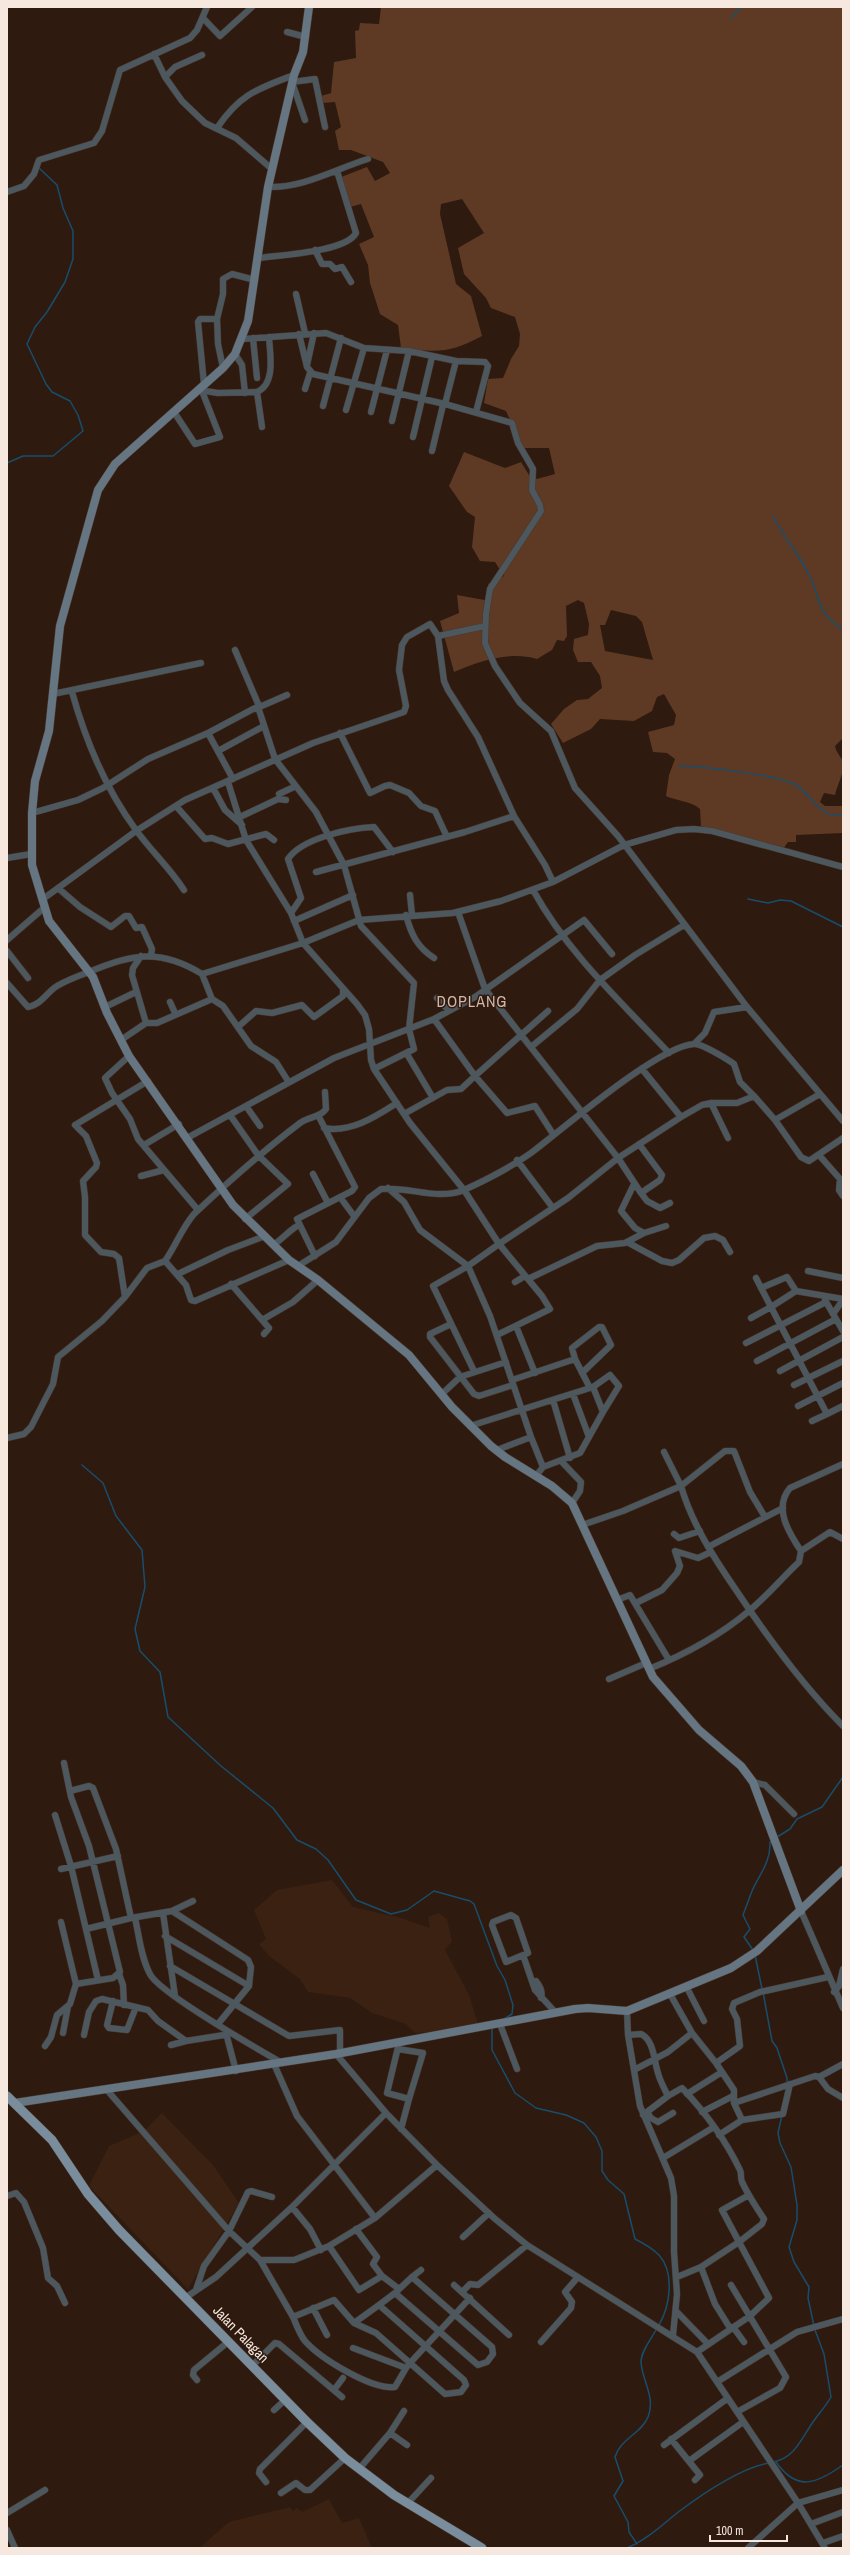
<svg xmlns="http://www.w3.org/2000/svg" width="850" height="2555" viewBox="0 0 850 2555" font-family="'Archivo Narrow',sans-serif">
<rect width="100%" height="100%" fill="#2e1a0f"/>
<path fill="#3b2111" d="M 332,1880 L 353,1907 L 401,1918 L 430,1928 L 428,1917 L 439,1913 L 447,1919 L 452,1941 L 445,1950 L 469,1995 L 478,2024 L 434,2032 L 415,2033 L 406,2024 L 372,2013 L 350,1998 L 308,1992 L 300,1979 L 268,1955 L 259,1944 L 266,1939 L 254,1910 L 277,1890 Z
M 162,2113 L 213,2165 L 239,2203 L 188,2289 L 89,2186 L 109,2146 L 144,2131 Z
M 329,2499 L 342,2523 L 359,2518 L 372,2548 L 199,2548 L 229,2522 L 290,2507 L 293,2511 L 297,2508 L 302,2512 Z"/>
<path fill="#5e3a25" fill-rule="evenodd" d="M 381,7 L 843,7 L 843,738 L 835,746 C 836,753 842,757 843,763 C 845,771 837,786 835,795 L 824,793 L 820,802 L 825,806 L 843,806 L 843,833 L 796,835 L 796,842 L 788,842 L 783,849 L 736,841 L 701,826 L 700,809 C 691,801 677,801 666,796 L 669,775 L 675,759 L 667,753 L 653,752 L 648,732 L 674,725 L 676,715 L 664,694 L 657,697 L 652,711 L 634,721 L 600,719 L 591,729 L 563,743 L 551,724 L 564,709 L 577,700 L 588,699 L 602,688 L 600,676 L 591,662 L 578,662 L 573,650 L 574,639 L 588,635 L 589,624 L 584,603 L 578,600 L 566,606 L 567,636 L 564,641 L 557,640 L 552,650 L 537,659 C 509,651 480,661 454,672 L 440,621 L 459,613 L 457,595 L 490,601 L 488,584 L 504,576 L 495,562 L 480,561 L 472,547 L 475,517 L 467,512 L 449,486 L 464,452 L 505,468 L 521,462 L 529,475 L 537,479 L 555,474 L 549,448 L 523,448 L 506,411 L 484,403 L 488,379 L 503,378 L 511,359 L 519,346 L 520,334 L 515,317 L 491,308 L 486,298 L 464,274 L 458,248 L 484,233 L 462,199 L 441,204 L 440,214 L 456,284 L 471,296 L 482,336 C 449,354 437,352 401,348 L 398,325 L 380,314 L 370,283 L 368,265 L 359,244 L 374,237 L 361,204 L 350,207 L 336,179 L 367,167 L 375,181 L 390,173 L 383,162 L 351,150 L 339,150 L 335,131 L 341,127 L 335,102 L 323,103 L 321,96 L 331,93 L 334,62 L 356,58 L 355,31 L 359,30 L 360,23 L 379,24 ZM 611,610 L 636,616 L 642,622 L 653,660 L 605,651 L 600,625 L 605,625 Z"/>
<g fill="none" stroke-linecap="round" stroke-linejoin="round">
<path stroke="#184e6d" stroke-width="1.5" d="M 731,18 L 741,7
M 7,463 L 23,456 L 53,456 L 83,431 L 78,415 L 70,401 L 52,392 L 46,384 L 27,344 L 35,327 L 47,312 L 65,282 L 73,259 L 73,231 L 63,208 L 57,185 L 39,168
M 773,516 C 783,536 797,552 807,571 C 823,599 812,608 843,630
M 679,766 C 697,765 779,776 794,784 C 812,794 819,819 843,815
M 748,899 L 768,903 L 780,900 L 791,901 L 843,927
M 82,1465 L 103,1483 L 116,1516 L 142,1550 L 145,1587 L 135,1629 L 140,1651 L 160,1672 L 168,1717 L 221,1766 L 273,1808 L 297,1840 L 316,1849 L 328,1860 L 356,1900 L 391,1914 L 407,1910 L 434,1891 L 470,1901 L 474,1904 L 497,1966 L 505,1980 L 513,2005 L 512,2014 L 504,2019
M 777,1837 L 790,1829 L 797,1819 L 822,1807 L 843,1777
M 753,1950 L 744,1937 L 750,1929 L 743,1915 C 746,1907 749,1899 752,1891 C 759,1875 771,1862 770,1842 L 772,1841
M 755,1955 L 762,1989
M 763,1992 L 772,2041 L 777,2048 L 787,2078 L 787,2084
M 492,2028 L 492,2050 L 515,2093 L 536,2108 L 566,2115 L 584,2123 L 596,2137 L 602,2151 L 602,2171 L 608,2180 L 624,2194 L 635,2239 C 643,2243 652,2248 659,2255 C 675,2273 670,2306 659,2325
M 782,2115 L 778,2133 L 780,2143 L 791,2167 L 797,2205 L 797,2220 L 789,2247 L 794,2262 L 809,2287 L 808,2298 L 814,2326
M 773,2462 C 795,2458 801,2439 813,2422 C 819,2413 826,2406 831,2397 L 824,2354 L 815,2330
M 776,2462 C 797,2492 816,2484 843,2465
M 637,2544 L 629,2532 L 628,2522 L 614,2496 L 623,2481 L 615,2457 C 620,2439 642,2433 648,2417 C 656,2397 642,2381 641,2362 C 641,2351 652,2338 657,2328
M 627,2548 C 646,2540 661,2526 677,2513 C 701,2495 740,2468 769,2463"/>
<g stroke="#4a372c" stroke-width="7">
<path id="street" d="M 203,18 L 220,36 L 252,7
M 287,32 L 306,37
M 154,54 L 165,77
M 202,55 L 175,67 L 165,77 L 182,101 L 205,123 L 236,138 L 272,169
M 305,120 L 292,82 L 315,79 L 325,127
M 217,128 C 240,94 257,89 294,75
M 268,187 C 304,188 335,169 368,159
M 7,192 L 24,186 L 34,174 L 39,160 L 94,143 L 102,131 L 120,70 L 190,38 L 197,30 L 207,7
M 315,250 L 322,264 L 330,264 L 335,269 L 342,267 L 351,282
M 259,258 C 279,255 346,252 356,233 L 337,171
M 296,294 L 305,333
M 299,334 L 307,367 L 313,374 L 445,404 L 512,423 L 518,443 L 533,469 L 532,490 L 540,505 L 541,511 L 490,589 L 486,614 L 485,643 L 495,666 L 520,703 L 551,731 L 575,788 L 618,836 L 747,1007 L 843,1121
M 253,338 L 257,378
M 242,339 L 326,333 L 364,348 L 409,351 L 456,361 L 485,362 L 488,366 L 476,412
M 235,354 L 242,365 L 245,393
M 307,365 L 314,333
M 223,368 L 218,344 L 217,319 L 223,294 L 223,279 L 232,274 L 255,280
M 204,384 L 198,322 L 200,319 L 217,319
M 305,389 L 310,373
M 199,390 L 218,393 L 257,392 L 262,427
M 257,392 C 276,384 270,354 269,337
M 445,404 L 456,361
M 323,406 L 341,338
M 346,410 L 364,348
M 174,412 L 195,444 L 220,437 L 202,391
M 371,412 L 387,350
M 392,421 L 409,351
M 413,437 L 432,357
M 432,451 L 443,405
M 438,636 L 485,626
M 235,650 L 259,706
M 72,692 C 86,742 105,788 136,830 C 151,851 170,868 184,890
M 53,694 L 201,663
M 257,708 L 287,695
M 208,733 L 233,779
M 340,733 L 370,793 L 385,786 L 390,785 L 409,793 L 421,806 L 435,811 L 447,837
M 218,751 L 264,726
M 228,782 L 246,840 L 291,913 L 303,943 L 357,1004 L 365,1015 L 369,1029 L 371,1060 L 374,1069
M 213,788 L 225,810 L 242,825
M 279,794 L 296,786
M 176,806 L 205,839 L 212,838 L 228,844 L 266,834 L 274,840
M 32,813 L 78,800 L 103,788 L 148,759 L 208,733 L 255,708 L 259,710 L 275,759 L 316,812 L 344,865 L 361,926 L 414,983 L 409,1029 L 414,1049 L 374,1069 L 410,1123 L 464,1190 L 499,1244 L 468,1266 L 490,1316 L 531,1437 L 543,1467
M 240,817 L 278,799 L 286,800
M 7,858 L 31,854
M 316,872 L 465,832 L 514,816
M 58,888 L 80,907 L 111,927 L 125,916 L 129,916 L 136,928 L 142,927 L 152,949 L 151,956
M 533,890 C 567,952 620,1001 669,1053
M 410,895 L 412,915
M 43,899 L 136,831 L 185,800 L 313,743 L 404,712 L 406,706 L 399,670 L 402,645 L 407,637 L 430,624 L 438,636 L 444,681 L 448,690 L 478,737 L 514,816 L 545,865 L 553,882
M 458,912 L 485,989 L 618,1158 L 641,1193 L 647,1201 L 660,1208 L 670,1203
M 291,913 L 301,898 L 288,859 C 302,838 350,828 374,827 L 393,852
M 406,915 C 411,934 417,947 434,958
M 294,921 L 353,895
M 7,940 L 45,907
M 7,951 L 28,978
M 141,956 L 133,968 L 132,975 L 146,1023
M 202,974 L 212,999
M 7,983 L 28,1007 C 41,1005 47,992 57,986 C 67,980 78,976 89,972 C 131,954 160,948 202,974 L 303,943 L 359,920 L 453,913 L 501,901 L 553,882 L 624,845 L 676,830 L 694,829 L 712,831 L 843,867
M 437,998 L 449,1011
M 170,1002 L 175,1013
M 105,1007 L 136,992
M 434,1019 L 475,1076 L 548,1011
M 238,1027 L 256,1011 L 272,1013 L 302,1005 L 314,1017 L 343,996 L 343,989
M 121,1040 L 146,1023 L 157,1023 L 212,999 L 223,1006 L 251,1046 L 276,1062 L 288,1081
M 695,1043 L 705,1033 L 714,1012 L 747,1007
M 531,1047 L 577,1009 L 600,980 L 635,955 L 684,925
M 407,1054 L 433,1098
M 129,1056 L 105,1078 L 112,1093 L 130,1119 L 138,1139 L 198,1210
M 642,1069 L 681,1117
M 754,1096 L 775,1120 L 820,1094
M 711,1103 L 728,1138
M 246,1106 L 260,1126
M 404,1114 L 447,1090 L 461,1089 L 475,1076 L 507,1113 L 535,1106 L 553,1134
M 230,1115 L 258,1155 L 288,1184 L 245,1219
M 775,1120 L 801,1157 L 809,1161 L 843,1138
M 324,1128 C 351,1133 375,1117 397,1103
M 187,1138 L 334,1058 L 434,1019 L 475,997 L 584,920 L 612,954
M 639,1144 L 662,1175 L 660,1180 L 641,1193
M 144,1145 L 179,1124
M 819,1155 L 840,1179 L 839,1190 L 843,1196
M 517,1160 L 553,1208
M 313,1174 L 328,1203
M 141,1176 L 164,1170
M 634,1184 L 621,1211 L 635,1228 L 644,1233 L 666,1226
M 388,1188 L 404,1202 L 420,1230 L 468,1266 L 433,1286 L 474,1371
M 340,1197 L 354,1216
M 627,1242 L 662,1261 L 672,1263 L 679,1260 L 704,1238 L 715,1236 L 723,1240 L 730,1252
M 273,1245 C 283,1239 289,1230 299,1225
M 315,1256 L 297,1219 L 352,1191 L 355,1187 L 318,1115
M 165,1261 C 176,1245 182,1228 194,1214 C 228,1182 263,1151 300,1123 C 308,1117 321,1117 326,1109 L 325,1092
M 298,1266 L 336,1242 L 369,1198 L 381,1189 C 409,1186 437,1201 464,1190 C 486,1180 511,1167 531,1153 C 563,1129 658,1046 694,1044 C 701,1043 727,1059 734,1064 L 740,1082 L 754,1096 L 737,1103 L 711,1103 L 702,1105 L 681,1117 L 618,1158 L 568,1198 L 499,1244 L 542,1296 L 550,1309 L 497,1335
M 808,1271 L 843,1278
M 178,1274 L 228,1250 L 265,1236
M 756,1278 L 771,1307 L 796,1291 L 843,1299
M 528,1279 L 597,1246 L 625,1243 L 644,1233
M 515,1282 L 525,1276
M 231,1284 L 269,1328 L 264,1334
M 761,1288 L 787,1277 L 796,1291
M 125,1297 L 119,1258 L 114,1254 L 101,1252 L 85,1235 L 85,1197 L 83,1181 L 96,1167 L 97,1163 L 86,1136 L 75,1125 L 148,1081
M 825,1300 L 843,1331
M 833,1314 L 843,1300
M 751,1318 L 771,1307 L 827,1414 L 843,1406
M 262,1320 L 293,1302 L 318,1280
M 451,1324 L 430,1334 L 430,1337 L 474,1394 L 479,1396 L 513,1385
M 516,1326 L 535,1373
M 746,1343 L 826,1302
M 575,1359 L 572,1348 L 599,1327 L 602,1327 L 611,1345 L 582,1373
M 757,1361 L 836,1319
M 780,1371 L 843,1337
M 512,1380 L 575,1359 L 590,1388 L 593,1387 L 603,1412 L 580,1453 L 543,1467 L 536,1476
M 794,1385 L 843,1361
M 593,1387 L 610,1375 L 619,1386 L 603,1412
M 442,1394 L 460,1377 L 506,1362
M 573,1394 L 589,1437
M 553,1400 L 570,1458
M 798,1406 L 843,1383
M 812,1421 L 827,1414
M 470,1426 L 590,1388
M 7,1438 L 24,1434 L 31,1427 L 53,1384 L 58,1357 L 102,1321 L 125,1297 L 147,1268 L 165,1261 L 186,1285 L 191,1300 L 195,1301 L 289,1260
M 497,1450 L 531,1437
M 562,1462 L 581,1482 L 580,1491 L 572,1503
M 765,1517 L 750,1492 L 734,1451 L 725,1451 L 681,1486 C 692,1524 714,1558 736,1590 C 768,1638 802,1685 843,1726
M 582,1525 L 623,1511 L 681,1486 L 664,1452
M 674,1534 L 679,1538 L 700,1531
M 708,1547 L 783,1508
M 801,1551 L 830,1532 L 843,1539
M 617,1600 L 630,1595 L 669,1660
M 636,1603 L 662,1590 L 677,1573 L 680,1566 L 675,1551 L 698,1558 L 711,1552
M 649,1669 C 686,1654 718,1637 749,1611 C 767,1596 782,1578 799,1562 L 801,1551 C 789,1533 773,1508 790,1488 L 843,1464
M 609,1679 L 646,1663
M 64,1763 L 71,1797 L 89,1846 L 120,1972 L 113,1978 L 76,1984
M 753,1782 L 765,1785 L 794,1814
M 70,1791 L 89,1786 L 93,1788 L 116,1849 L 131,1918
M 55,1815 L 71,1866 L 98,1980
M 61,1869 L 118,1856
M 172,1911 L 193,1901
M 801,1911 L 843,2008
M 163,1913 L 175,1996
M 511,1915 L 516,1918 L 528,1953 L 506,1962 L 492,1925 L 493,1922 Z
M 135,1918 C 139,1935 141,1958 150,1974 C 159,1993 258,2049 282,2063
M 86,1929 L 131,1918 L 172,1911 L 248,1960 L 251,1967 L 249,1986
M 165,1936 L 249,1986 L 218,2024
M 523,1955 L 535,1990 L 556,2013
M 170,1966 L 289,2036 L 340,2030 L 340,2053
M 119,1974 L 123,1985 L 124,2005
M 533,1982 L 536,1981 C 540,1986 543,1992 541,1998
M 686,1986 L 704,2021
M 834,1992 L 839,1986 L 843,1969
M 670,1994 L 692,2033 L 716,2063 L 734,2090 L 734,2103 L 742,2120 L 719,2135
M 113,2001 L 107,2025 L 109,2028 L 127,2030 L 136,2007
M 627,2011 L 628,2035 L 640,2106 L 671,2178 L 674,2196 L 674,2252 L 677,2294 L 673,2335
M 500,2024 L 517,2069
M 63,2033 L 68,2006
M 84,2035 L 89,2012 L 96,2001 L 102,1999 L 148,2010 L 158,2021 L 186,2041 L 224,2035 L 227,2037 L 236,2071
M 628,2035 L 641,2034 C 654,2040 654,2061 658,2073 C 660,2081 664,2088 668,2096 L 643,2115
M 399,2043 L 387,2093 L 409,2099 L 401,2129
M 171,2045 L 186,2041
M 45,2046 L 51,2037 L 57,2015 L 70,2004 L 76,1984 L 61,1922
M 398,2049 L 423,2053 L 409,2099
M 716,2063 L 740,2046 L 737,2019 L 732,2009 L 734,2003 L 760,1992 L 828,1977
M 634,2070 L 668,2052 L 692,2033
M 819,2077 L 843,2064
M 107,2090 L 229,2231 L 260,2260 L 293,2317 L 334,2300 L 354,2323 L 376,2333 L 410,2363 L 470,2298
M 687,2094 L 722,2072
M 668,2096 L 682,2088 C 704,2111 726,2141 740,2170 C 742,2174 740,2178 742,2182 C 748,2195 756,2207 764,2219 L 762,2224 L 739,2242 L 769,2298 L 750,2316 L 697,2352
M 734,2103 L 815,2076 L 819,2077 L 828,2089 L 843,2098
M 647,2112 L 651,2118 L 658,2122 L 673,2113
M 702,2112 L 733,2096
M 742,2120 L 783,2114 L 790,2084
M 663,2158 L 714,2127
M 437,2165 L 494,2218 L 527,2245 L 697,2352 L 798,2503 L 748,2548
M 7,2196 L 16,2193 L 24,2202 L 43,2248 L 48,2278 L 57,2286 L 65,2303
M 292,2207 L 310,2229 L 321,2250
M 375,2218 L 437,2165 L 386,2113
M 356,2229 L 377,2257 L 373,2264 L 382,2276 L 399,2289
M 463,2237 L 489,2213
M 329,2246 L 359,2290 L 382,2276
M 260,2260 L 294,2260 L 329,2246 L 375,2218 L 297,2116 L 274,2064
M 412,2277 L 421,2270
M 677,2277 L 701,2267
M 454,2285 L 509,2335
M 731,2285 L 786,2377 L 780,2388 L 737,2412
M 196,2290 L 204,2266 L 229,2231 L 248,2192 L 251,2191 L 272,2197
M 462,2292 L 470,2284 L 478,2285 L 527,2245
M 185,2298 L 216,2277 L 292,2207 L 386,2113 L 336,2054
M 379,2305 L 395,2293 L 478,2365 L 487,2362 L 493,2354 L 492,2347 L 412,2277 L 395,2293
M 313,2308 L 327,2335
M 676,2311 L 708,2344
M 293,2317 C 296,2324 300,2335 305,2341 C 321,2359 372,2390 395,2387 L 406,2368
M 733,2327 L 744,2342
M 730,2328 L 715,2304 L 701,2267 L 739,2242 L 722,2210 L 749,2195
M 541,2342 L 571,2308 L 572,2302 L 565,2292 L 578,2277
M 353,2348 L 406,2368 L 410,2363 L 445,2394 L 461,2392 L 466,2385 L 464,2380 L 379,2305 L 354,2323
M 252,2366 L 275,2343 L 279,2344 L 342,2397
M 197,2380 L 193,2375 L 194,2370 L 228,2342
M 717,2382 L 797,2332 L 843,2319
M 334,2390 L 343,2378
M 274,2410 L 285,2400
M 390,2433 L 407,2445
M 671,2439 L 700,2475 L 695,2480
M 664,2445 L 728,2398
M 689,2461 L 743,2422
M 359,2469 L 390,2433 L 404,2411
M 266,2482 L 259,2473 L 260,2469 L 307,2422
M 281,2493 L 296,2483 L 305,2490 L 310,2490 L 345,2458
M 407,2504 L 431,2478
M 7,2513 L 45,2490
M 811,2524 L 843,2512
M 7,2530 L 15,2548
M 823,2543 L 843,2536
M 825,2548 L 798,2503 L 843,2490"/>
</g>
<g stroke="#4a372c" stroke-width="9">
<path id="secondary" d="M 309,7 L 303,52 L 294,75 L 268,187 L 248,321 L 235,354 L 223,368 L 115,464 L 98,490 L 60,626 L 49,731 L 35,781 L 32,813 L 32,865 L 49,921 L 93,977 L 107,1013 L 129,1056 L 233,1205 L 289,1260 L 318,1280 L 409,1355 L 452,1407 L 491,1446 L 505,1457 L 552,1486 L 572,1503 L 653,1677 L 699,1730 L 741,1766 L 753,1782 L 801,1911
M 15,2103 L 336,2054 L 575,2009 L 588,2008 L 627,2011 L 731,1968 L 757,1951 L 843,1870"/>
</g>
<g stroke="#4a372c" stroke-width="10">
<path id="primary" d="M 7,2096 L 52,2140 L 88,2194 L 119,2230 L 307,2422 L 345,2458 L 394,2495 L 482,2548"/>
</g>
<use href="#street" stroke="#4d575e" stroke-width="6"/>
<use href="#secondary" stroke="#657581" stroke-width="8"/>
<use href="#primary" stroke="#798d9c" stroke-width="9"/>
</g>
<g text-anchor="middle" stroke-width="3" stroke-linejoin="round" paint-order="stroke">
<g font-size="14" fill="#f6e7df" stroke="#2e1a0f">
<text transform="translate(241 2334) rotate(46)" y="5">Jalan Palagan</text>
</g>
<g font-size="16" letter-spacing="1" fill="#d3b7a8" stroke="#2e1a0f">
<text x="472" y="1007">DOPLANG</text>
</g>
</g>
<rect width="850" height="2555" fill="none" stroke="#f6e7df" stroke-width="16"/>
<path d="M710 2535v6h77v-6" fill="none" stroke="#f6e7df" stroke-width="2"/>
<text x="716" y="2535" font-size="12" fill="#f6e7df" stroke="#2e1a0f" stroke-width="3" paint-order="stroke">100 m</text>
</svg>
